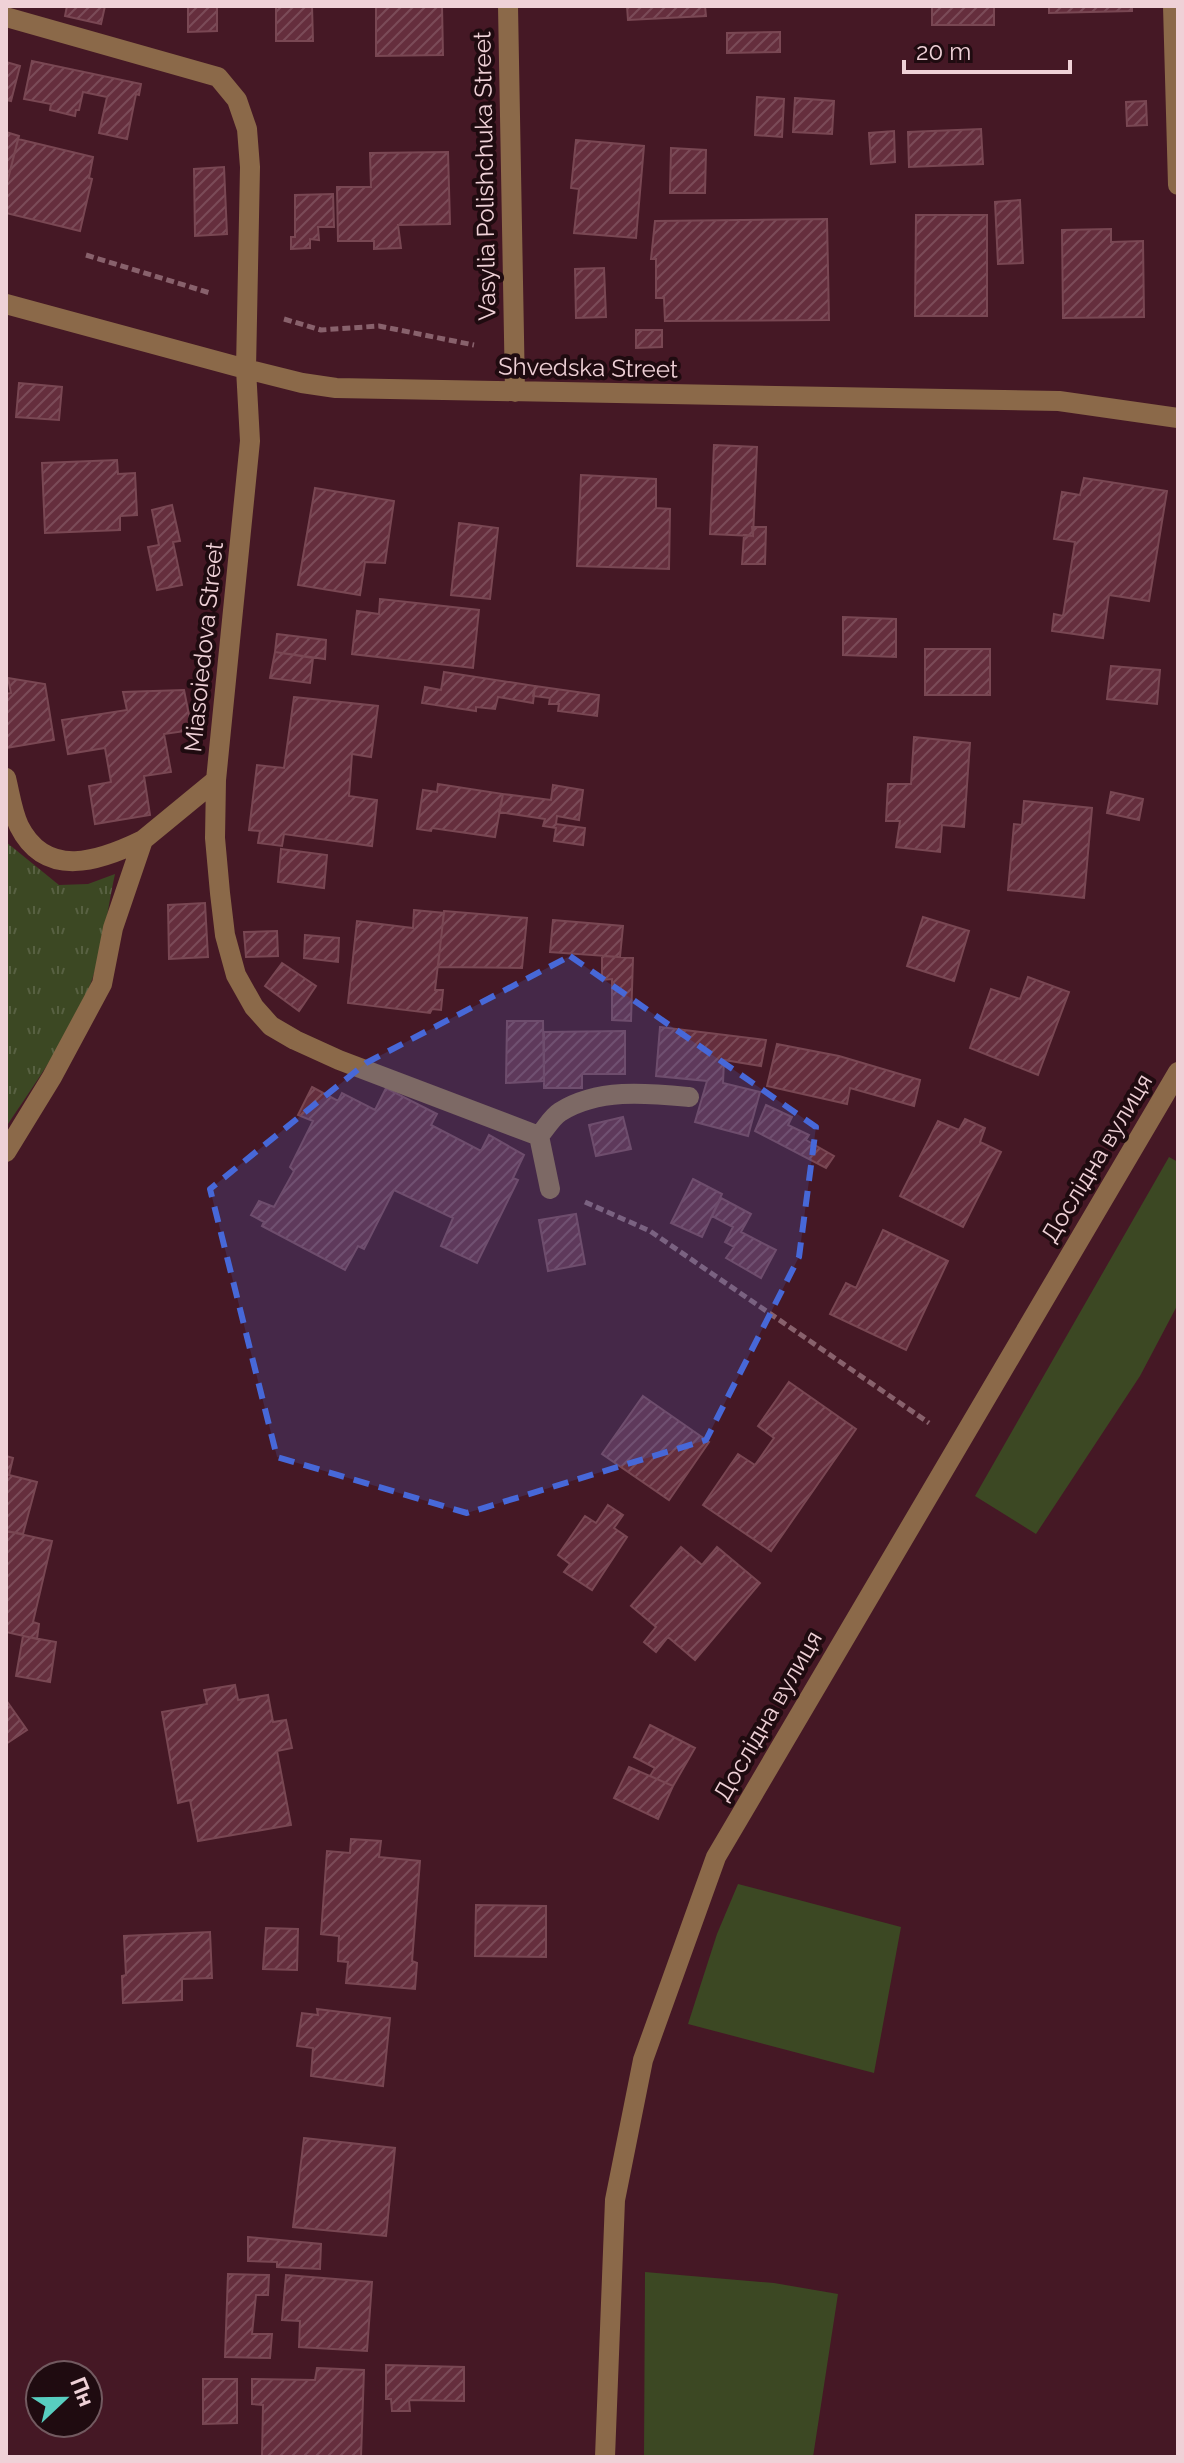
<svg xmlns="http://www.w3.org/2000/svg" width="1184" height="2463" viewBox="0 0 1184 2463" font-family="Raleway,sans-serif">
<defs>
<pattern id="grass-tufts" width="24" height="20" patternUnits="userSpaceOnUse" patternTransform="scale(2)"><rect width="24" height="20" fill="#3c4823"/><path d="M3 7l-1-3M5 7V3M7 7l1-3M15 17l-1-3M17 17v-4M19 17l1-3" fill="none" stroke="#586142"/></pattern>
<pattern id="building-hatch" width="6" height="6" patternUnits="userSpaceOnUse" patternTransform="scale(2)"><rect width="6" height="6" fill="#652e3d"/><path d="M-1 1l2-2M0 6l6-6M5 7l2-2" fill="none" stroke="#7b4b58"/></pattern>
</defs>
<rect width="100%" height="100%" fill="#451825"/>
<path fill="url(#grass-tufts)" d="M 6,842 L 59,885 L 88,884 L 115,874 C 106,915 102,962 84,1000 C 63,1045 33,1086 6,1127 Z"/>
<path fill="#3c4823" d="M 1169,1157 L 1178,1162 L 1178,1304 L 1140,1376 L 1036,1534 L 975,1496 Z
M 738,1884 L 901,1927 L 874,2073 L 688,2024 L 717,1934 Z
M 645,2272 L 774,2283 L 838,2294 L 813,2457 L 644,2457 Z"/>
<path fill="url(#building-hatch)" stroke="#794753" stroke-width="2" d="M 67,6 L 105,6 L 101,24 L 65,16 Z
M 188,6 L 217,6 L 217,31 L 188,32 Z
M 276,6 L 312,6 L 313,41 L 276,41 Z
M 376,6 L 442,6 L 443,55 L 376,56 Z
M 627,6 L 705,6 L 706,16 L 628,20 Z
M 932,6 L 994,6 L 994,25 L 932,25 Z
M 1049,6 L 1132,6 L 1132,11 L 1049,13 Z
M 780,32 L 780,52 L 727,53 L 727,33 Z
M 32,61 L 141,84 L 139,95 L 136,94 L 127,139 L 99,133 L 107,97 L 83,92 L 79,110 L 76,110 L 75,116 L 50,110 L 51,104 L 24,99 Z
M 6,62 L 20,66 L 11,101 L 6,100 Z
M 757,97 L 784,99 L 782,137 L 755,135 Z
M 795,98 L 834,101 L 832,134 L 793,132 Z
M 1146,101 L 1147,125 L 1127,126 L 1126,102 Z
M 981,129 L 983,164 L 909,167 L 908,132 Z
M 894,131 L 895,162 L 871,164 L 869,133 Z
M 6,132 L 19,136 L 6,187 Z
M 18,139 L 93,157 L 89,178 L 92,179 L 80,231 L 6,213 L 6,187 Z
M 576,140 L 644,146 L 636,238 L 574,233 L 579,189 L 571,188 Z
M 671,148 L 706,150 L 705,193 L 670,193 Z
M 448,152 L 450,224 L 398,225 L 401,248 L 374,249 L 374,241 L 338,241 L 337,187 L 371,187 L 370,153 Z
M 224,167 L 227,234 L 195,236 L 194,169 Z
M 333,194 L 334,227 L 318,227 L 319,240 L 310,239 L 310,248 L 291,249 L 291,237 L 295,237 L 295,195 Z
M 1020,200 L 1023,263 L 998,264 L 995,202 Z
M 916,215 L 987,215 L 987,316 L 915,316 Z
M 827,219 L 829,320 L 665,321 L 664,298 L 656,298 L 656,259 L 651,259 L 655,221 Z
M 1111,229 L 1111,242 L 1143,241 L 1144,317 L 1063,318 L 1062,230 Z
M 604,268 L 606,317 L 576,318 L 575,269 Z
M 636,330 L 662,330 L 662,347 L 636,348 Z
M 19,383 L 62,387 L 59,420 L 16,417 Z
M 714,445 L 757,447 L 753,536 L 710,534 Z
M 117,460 L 118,474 L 135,473 L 137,515 L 120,516 L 120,530 L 45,533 L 42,463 Z
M 581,475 L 656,479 L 656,508 L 670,509 L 669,569 L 577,566 Z
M 1084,478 L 1167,491 L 1149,601 L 1109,595 L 1103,638 L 1052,631 L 1054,614 L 1063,616 L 1075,542 L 1054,539 L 1062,492 L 1080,495 Z
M 315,488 L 394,501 L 385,563 L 365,562 L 360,595 L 298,585 Z
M 172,505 L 180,541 L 173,542 L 182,585 L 157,590 L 148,547 L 159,545 L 152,510 Z
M 459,523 L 498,528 L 490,599 L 451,595 Z
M 752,527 L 766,527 L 765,564 L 742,564 L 744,535 L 753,536 Z
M 380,599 L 479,610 L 473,668 L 352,654 L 357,611 L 379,614 Z
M 843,617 L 896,619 L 896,657 L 843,655 Z
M 277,634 L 326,640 L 325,659 L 275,652 Z
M 925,649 L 990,649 L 990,695 L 925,695 Z
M 275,652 L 313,658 L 310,683 L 270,678 Z
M 1111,666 L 1160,670 L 1157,704 L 1107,699 Z
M 444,672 L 535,686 L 533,703 L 498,697 L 495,709 L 476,707 L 476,711 L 422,703 L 425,687 L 441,690 Z
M 8,678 L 45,684 L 54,740 L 6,748 L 6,694 L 11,693 Z
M 535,686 L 599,695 L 597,716 L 558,711 L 559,704 L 549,704 L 550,698 L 533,696 Z
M 184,690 L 192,730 L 164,734 L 171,772 L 144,776 L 150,815 L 95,824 L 89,786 L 111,782 L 105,748 L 68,754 L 62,720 L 127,710 L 123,692 Z
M 294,697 L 378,706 L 371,757 L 352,754 L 349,796 L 377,800 L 372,846 L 284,834 L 282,846 L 258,843 L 260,831 L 249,830 L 257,765 L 284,768 Z
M 914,737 L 970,743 L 964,827 L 942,825 L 940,852 L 896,847 L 900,821 L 886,821 L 888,784 L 911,784 Z
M 438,784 L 503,794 L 495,837 L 432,828 L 431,831 L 417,829 L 423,790 L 437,792 Z
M 553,785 L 583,790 L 579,820 L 557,816 L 556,824 L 585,828 L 583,845 L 554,841 L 556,828 L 543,826 L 545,819 L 499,812 L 503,794 L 551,800 Z
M 1111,792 L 1143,799 L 1139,820 L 1107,813 Z
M 1024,801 L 1092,808 L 1084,898 L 1008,890 L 1014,824 L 1022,825 Z
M 281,849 L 327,855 L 324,888 L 278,882 Z
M 205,903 L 208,957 L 169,959 L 168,905 Z
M 414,910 L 444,913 L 435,990 L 443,990 L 441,1010 L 432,1009 L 430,1013 L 348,1003 L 357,921 L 413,928 Z
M 444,911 L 527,918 L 522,968 L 438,967 Z
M 923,917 L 969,931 L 954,981 L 907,966 Z
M 553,920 L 623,926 L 620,957 L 550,952 Z
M 277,931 L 278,956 L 246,957 L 244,932 Z
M 305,935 L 339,938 L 338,962 L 304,958 Z
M 602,956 L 633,958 L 631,1021 L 612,1020 L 612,979 L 602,980 Z
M 282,963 L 316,986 L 299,1011 L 265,986 Z
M 1028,977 L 1069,992 L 1038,1075 L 970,1048 L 991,989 L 1020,999 Z
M 507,1021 L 543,1021 L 544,1081 L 506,1083 Z
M 660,1027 L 766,1040 L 761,1066 L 724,1060 L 723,1083 L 760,1092 L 748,1136 L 695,1122 L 707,1081 L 656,1076 Z
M 625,1031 L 625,1074 L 582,1074 L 582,1088 L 544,1088 L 544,1032 Z
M 777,1044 L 839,1056 L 920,1080 L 914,1106 L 850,1088 L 847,1104 L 767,1086 Z
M 312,1087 L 338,1101 L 342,1093 L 375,1110 L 386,1088 L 437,1114 L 431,1125 L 481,1151 L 489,1135 L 524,1155 L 513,1178 L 518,1180 L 477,1263 L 441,1246 L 453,1218 L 394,1190 L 364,1249 L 358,1246 L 345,1270 L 262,1226 L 264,1222 L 251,1215 L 259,1201 L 274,1207 L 294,1171 L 290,1167 L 313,1121 L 298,1115 Z
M 766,1105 L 792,1117 L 788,1125 L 809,1135 L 806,1140 L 834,1156 L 826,1168 L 755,1131 Z
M 623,1117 L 631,1149 L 596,1156 L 589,1125 Z
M 965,1119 L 985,1128 L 980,1142 L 1001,1152 L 963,1227 L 900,1196 L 938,1121 L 959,1130 Z
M 693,1179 L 722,1194 L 702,1237 L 671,1223 Z
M 721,1198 L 751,1214 L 741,1232 L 776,1250 L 761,1278 L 726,1258 L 734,1247 L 725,1242 L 733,1227 L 712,1216 Z
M 576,1214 L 585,1264 L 548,1271 L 539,1220 Z
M 883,1230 L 948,1261 L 906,1350 L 830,1314 L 846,1283 L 856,1288 Z
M 789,1382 L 856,1429 L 771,1551 L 703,1505 L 738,1454 L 755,1465 L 774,1438 L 758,1426 Z
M 643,1396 L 709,1442 L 669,1500 L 602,1454 Z
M 6,1456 L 13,1458 L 9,1475 L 37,1482 L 23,1534 L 6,1531 Z
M 608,1505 L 623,1515 L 614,1528 L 627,1537 L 592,1590 L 564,1572 L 570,1564 L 558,1555 L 585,1516 L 596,1523 Z
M 6,1531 L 52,1541 L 33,1622 L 39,1624 L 37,1639 L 6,1632 Z
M 681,1547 L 702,1565 L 717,1547 L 760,1583 L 695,1660 L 668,1637 L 656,1652 L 644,1642 L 656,1627 L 631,1606 Z
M 23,1636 L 56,1642 L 50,1682 L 16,1676 Z
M 235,1685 L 238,1700 L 268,1695 L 273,1722 L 286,1720 L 292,1748 L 277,1751 L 291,1825 L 198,1841 L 190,1800 L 178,1803 L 162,1712 L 207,1704 L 204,1690 Z
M 6,1700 L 27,1730 L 6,1744 Z
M 650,1725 L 695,1748 L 673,1786 L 650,1776 L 655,1768 L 634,1757 Z
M 629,1767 L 673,1786 L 658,1819 L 614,1798 Z
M 351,1839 L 381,1841 L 379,1857 L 420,1861 L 412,1961 L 417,1963 L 415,1989 L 346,1983 L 348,1962 L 338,1961 L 339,1936 L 321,1934 L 327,1851 L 350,1853 Z
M 476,1905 L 546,1906 L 546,1957 L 475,1956 Z
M 266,1928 L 298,1929 L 297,1970 L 263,1969 Z
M 210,1932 L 212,1978 L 182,1979 L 182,2000 L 123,2003 L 122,1976 L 126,1975 L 124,1936 Z
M 317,2009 L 390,2018 L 383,2086 L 311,2076 L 313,2048 L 297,2046 L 302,2013 L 318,2015 Z
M 304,2138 L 395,2148 L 386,2236 L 293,2227 Z
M 248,2237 L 321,2244 L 320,2269 L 277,2267 L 277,2262 L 248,2261 Z
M 228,2274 L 269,2275 L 268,2295 L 256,2295 L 252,2334 L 272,2334 L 270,2358 L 225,2357 Z
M 286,2275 L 372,2282 L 367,2351 L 299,2347 L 300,2321 L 282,2320 Z
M 386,2365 L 464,2367 L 464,2401 L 409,2400 L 410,2411 L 392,2411 L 391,2399 L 386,2399 Z
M 317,2368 L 364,2370 L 361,2457 L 262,2457 L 263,2405 L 252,2404 L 252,2379 L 315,2380 Z
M 203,2379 L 237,2379 L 237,2423 L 203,2424 Z"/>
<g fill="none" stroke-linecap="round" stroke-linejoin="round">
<path stroke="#88616c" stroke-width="5" stroke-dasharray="8 4" stroke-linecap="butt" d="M 86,255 L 210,293
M 284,319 L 321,330 L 379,326 L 474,345
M 585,1202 L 650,1231 L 929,1423"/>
<path stroke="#8b6949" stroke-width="20" d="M 508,6 L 515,392
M 1173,6 L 1178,185
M 6,17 L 218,77 L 237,100 L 247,129 L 250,167 L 246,369 L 250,441 L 216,780 L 215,838 L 220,893 L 225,935 L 236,975 L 254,1007 L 271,1026 L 295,1040 L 339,1060 L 539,1136 C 546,1128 552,1117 560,1112 C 598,1088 647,1093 689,1097
M 6,304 L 246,369 L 302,383 L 336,388 L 1059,401 L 1178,418
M 6,778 C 10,794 12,811 19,826 C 46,880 100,861 143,840
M 539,1136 L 550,1189
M 6,1152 L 52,1077 L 102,984 L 113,928 L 143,840 L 216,780
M 605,2457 L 615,2200 L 643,2060 L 716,1857 L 1178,1072"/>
</g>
<path fill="#4768d8" fill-opacity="0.2" stroke="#4768d8" stroke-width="6" stroke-dasharray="16 10" stroke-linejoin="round" d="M 570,956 L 816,1127 L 799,1257 L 706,1440 L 467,1513 L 277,1457 L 210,1189 L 366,1063 Z"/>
<g text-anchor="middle" stroke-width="8" stroke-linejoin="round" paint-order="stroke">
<g font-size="24" fill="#efd1d7" stroke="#1f0b10">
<text transform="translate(485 176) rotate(-91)" y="8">Vasylia Polishchuka Street</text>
<text transform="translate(588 368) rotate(1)" y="8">Shvedska Street</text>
<text transform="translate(204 647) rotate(-84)" y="8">Miasoiedova Street</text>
<text transform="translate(1097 1158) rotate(-59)" y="8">Дослідна вулиця</text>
<text transform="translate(768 1716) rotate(-60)" y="8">Дослідна вулиця</text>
</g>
</g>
<rect width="1184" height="2463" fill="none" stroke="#efd1d7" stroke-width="16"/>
<g transform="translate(64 2399) rotate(68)"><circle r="38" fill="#1f0b10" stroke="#725a60" stroke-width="2"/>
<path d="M0-6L14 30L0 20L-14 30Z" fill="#58cec0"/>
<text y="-12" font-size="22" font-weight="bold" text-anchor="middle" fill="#efd1d7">Пн</text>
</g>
<path d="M904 60v12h166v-12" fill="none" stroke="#efd1d7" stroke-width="4"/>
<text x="916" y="60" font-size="24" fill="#efd1d7" stroke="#1f0b10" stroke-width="6" paint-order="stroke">20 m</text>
</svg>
